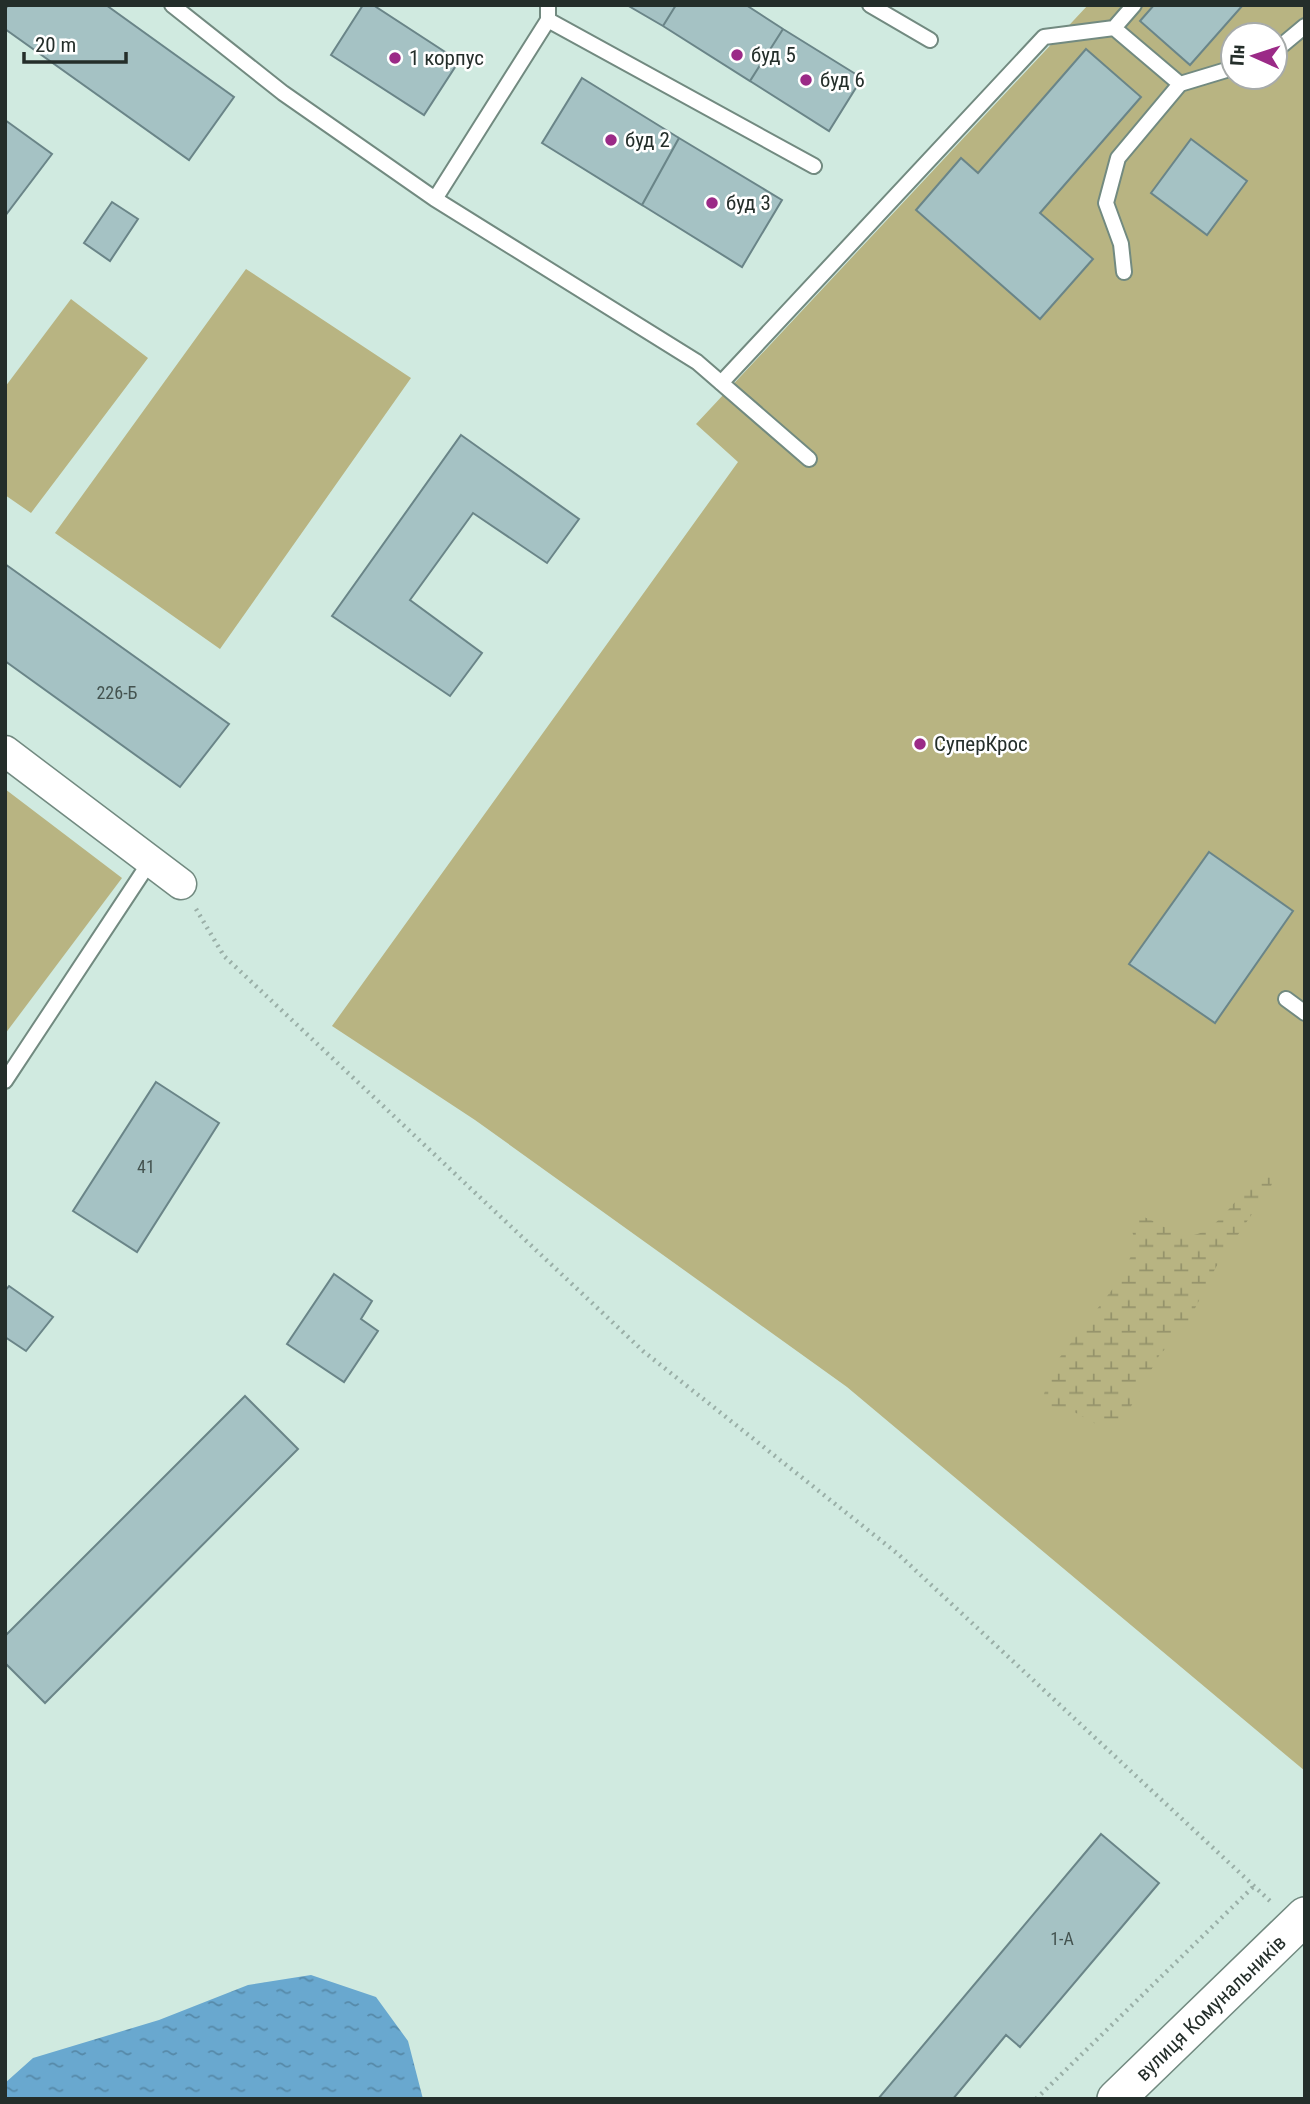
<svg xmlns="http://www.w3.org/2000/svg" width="1310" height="2104" viewBox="0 0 1310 2104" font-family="'Roboto Condensed',sans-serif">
<defs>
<pattern id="wetland-marsh" width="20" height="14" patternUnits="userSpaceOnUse" patternTransform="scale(1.75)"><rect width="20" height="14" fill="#b8b482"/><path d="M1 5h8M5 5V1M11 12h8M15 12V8" fill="none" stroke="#95936b"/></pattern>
<pattern id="water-ripples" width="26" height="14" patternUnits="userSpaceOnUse" patternTransform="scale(1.75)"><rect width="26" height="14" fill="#69a8cf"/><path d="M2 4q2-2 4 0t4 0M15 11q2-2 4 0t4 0" fill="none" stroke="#5689a8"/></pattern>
</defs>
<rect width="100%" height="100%" fill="#d0eae0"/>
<path fill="#b8b482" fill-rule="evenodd" d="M 1088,5 L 1305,5 L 1305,1771 L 847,1387 L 475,1120 L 332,1026 L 738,462 L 696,424 ZM 1233,35 L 1275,35 L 1275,77 L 1233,77 Z
M 246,269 L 411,378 L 220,649 L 55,533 Z
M 71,299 L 148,358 L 31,513 L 5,495 L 5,387 Z
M 5,789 L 122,878 L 5,1034 Z"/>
<path fill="url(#wetland-marsh)" d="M 1273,1170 L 1276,1174 L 1271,1186 L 1216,1267 L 1183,1332 L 1160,1354 L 1129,1410 L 1118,1422 L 1105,1429 L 1067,1408 L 1048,1406 L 1044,1394 L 1053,1366 L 1118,1282 L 1136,1246 L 1129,1219 L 1136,1215 C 1154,1218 1167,1232 1186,1235 C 1211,1239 1234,1200 1250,1186 C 1257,1180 1266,1175 1273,1170 Z"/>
<path fill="url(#water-ripples)" d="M 311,1975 L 376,1997 L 408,2041 L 423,2099 L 5,2099 L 5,2083 L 33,2058 L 159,2020 L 248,1985 Z"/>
<path fill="#a5c2c4" stroke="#6a8588" stroke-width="2" d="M 8,5 L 106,5 L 234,97 L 189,160 L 5,29 L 5,10 Z
M 363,5 L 373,5 L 459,61 L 424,115 L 331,55 Z
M 627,5 L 676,5 L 663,26 Z
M 676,5 L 746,5 L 783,29 L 750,81 L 663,26 Z
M 1154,5 L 1243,5 L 1190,65 L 1140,21 Z
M 783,29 L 862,78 L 829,131 L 750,81 Z
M 1086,49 L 1141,97 L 1040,213 L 1093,259 L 1040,319 L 916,210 L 961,158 L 978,173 Z
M 582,78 L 679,138 L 642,205 L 542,143 Z
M 5,120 L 52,154 L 5,216 Z
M 679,138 L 782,200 L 742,267 L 642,205 Z
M 1191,139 L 1247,181 L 1207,235 L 1151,193 Z
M 112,202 L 138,219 L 110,261 L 84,243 Z
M 461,435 L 579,519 L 547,563 L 473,513 L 410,600 L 482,653 L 450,696 L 332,616 Z
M 5,564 L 229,724 L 180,787 L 5,661 Z
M 1209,852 L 1293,911 L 1215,1023 L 1129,964 Z
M 156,1082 L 219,1123 L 137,1252 L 73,1211 Z
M 334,1274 L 372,1301 L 361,1319 L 378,1331 L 344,1382 L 287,1344 Z
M 9,1286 L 53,1317 L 26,1351 L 5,1337 L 5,1291 Z
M 245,1396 L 298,1449 L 45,1703 L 5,1663 L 5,1636 Z
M 1101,1834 L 1159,1883 L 1020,2047 L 1006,2035 L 953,2099 L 878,2099 Z"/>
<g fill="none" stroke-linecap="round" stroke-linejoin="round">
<g stroke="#728a80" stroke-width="18">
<path id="service" d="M 172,5 L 283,93 L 435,199 L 697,362 L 809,459
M 870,5 L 930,40
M 548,20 L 814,166
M 1114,28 L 1180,84
M 1275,51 L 1305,26
M 435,199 L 548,20 L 548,5
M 1124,272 L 1121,244 L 1106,203 L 1118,158 L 1180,84 L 1233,68
M 721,383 L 1044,37 L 1114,28 L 1134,5
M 1286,999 L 1305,1013
M 5,1081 L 151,860"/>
</g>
<g stroke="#728a80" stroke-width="33">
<path id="minor" d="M 5,751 L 181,884"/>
</g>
<g stroke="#728a80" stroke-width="40">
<path id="tertiary" d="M 1116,2099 L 1305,1916"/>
</g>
<path stroke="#9aafa7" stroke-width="4.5" stroke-dasharray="2 5" stroke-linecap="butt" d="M 196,909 L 224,956 L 643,1351 L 898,1554 L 1270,1901
M 1036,2099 L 1254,1886"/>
<use href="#service" stroke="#fff" stroke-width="14"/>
<use href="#minor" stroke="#fff" stroke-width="30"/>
<use href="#tertiary" stroke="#fff" stroke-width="37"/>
</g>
<g fill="#9b2a87" stroke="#fff" stroke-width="2.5">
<circle cx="737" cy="55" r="7"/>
<circle cx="395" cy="58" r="7"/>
<circle cx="806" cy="80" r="7"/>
<circle cx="611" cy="140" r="7"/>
<circle cx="712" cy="203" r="7"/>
<circle cx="920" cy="744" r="7"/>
</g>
<g text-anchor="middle" stroke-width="5" stroke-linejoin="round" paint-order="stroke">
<g font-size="18" fill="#445350">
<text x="117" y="699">226-Б</text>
<text x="146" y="1173">41</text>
<text x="1062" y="1945">1-А</text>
</g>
<g font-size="21" fill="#242e2a" stroke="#fff" text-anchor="start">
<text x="751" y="62">буд 5</text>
<text x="409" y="65">1 корпус</text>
<text x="820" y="87">буд 6</text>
<text x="625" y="147">буд 2</text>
<text x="726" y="210">буд 3</text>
<text x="934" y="751">СуперКрос</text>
</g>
<g font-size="21" fill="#242e2a" stroke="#fff">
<text transform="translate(1211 2008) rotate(-44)" y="7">вулиця Комунальників</text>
</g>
</g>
<rect width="1310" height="2104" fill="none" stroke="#242e2a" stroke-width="14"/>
<g transform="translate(1254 56) rotate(273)"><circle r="33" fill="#ffffff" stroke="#a7abaa" stroke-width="2"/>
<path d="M0-5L12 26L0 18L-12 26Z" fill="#9b2a87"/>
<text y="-10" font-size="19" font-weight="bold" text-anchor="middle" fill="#242e2a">Пн</text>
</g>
<path d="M24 52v10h102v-10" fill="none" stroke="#242e2a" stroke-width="3.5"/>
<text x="35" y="52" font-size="21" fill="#242e2a" stroke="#ffffff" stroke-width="5" paint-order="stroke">20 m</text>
</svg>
